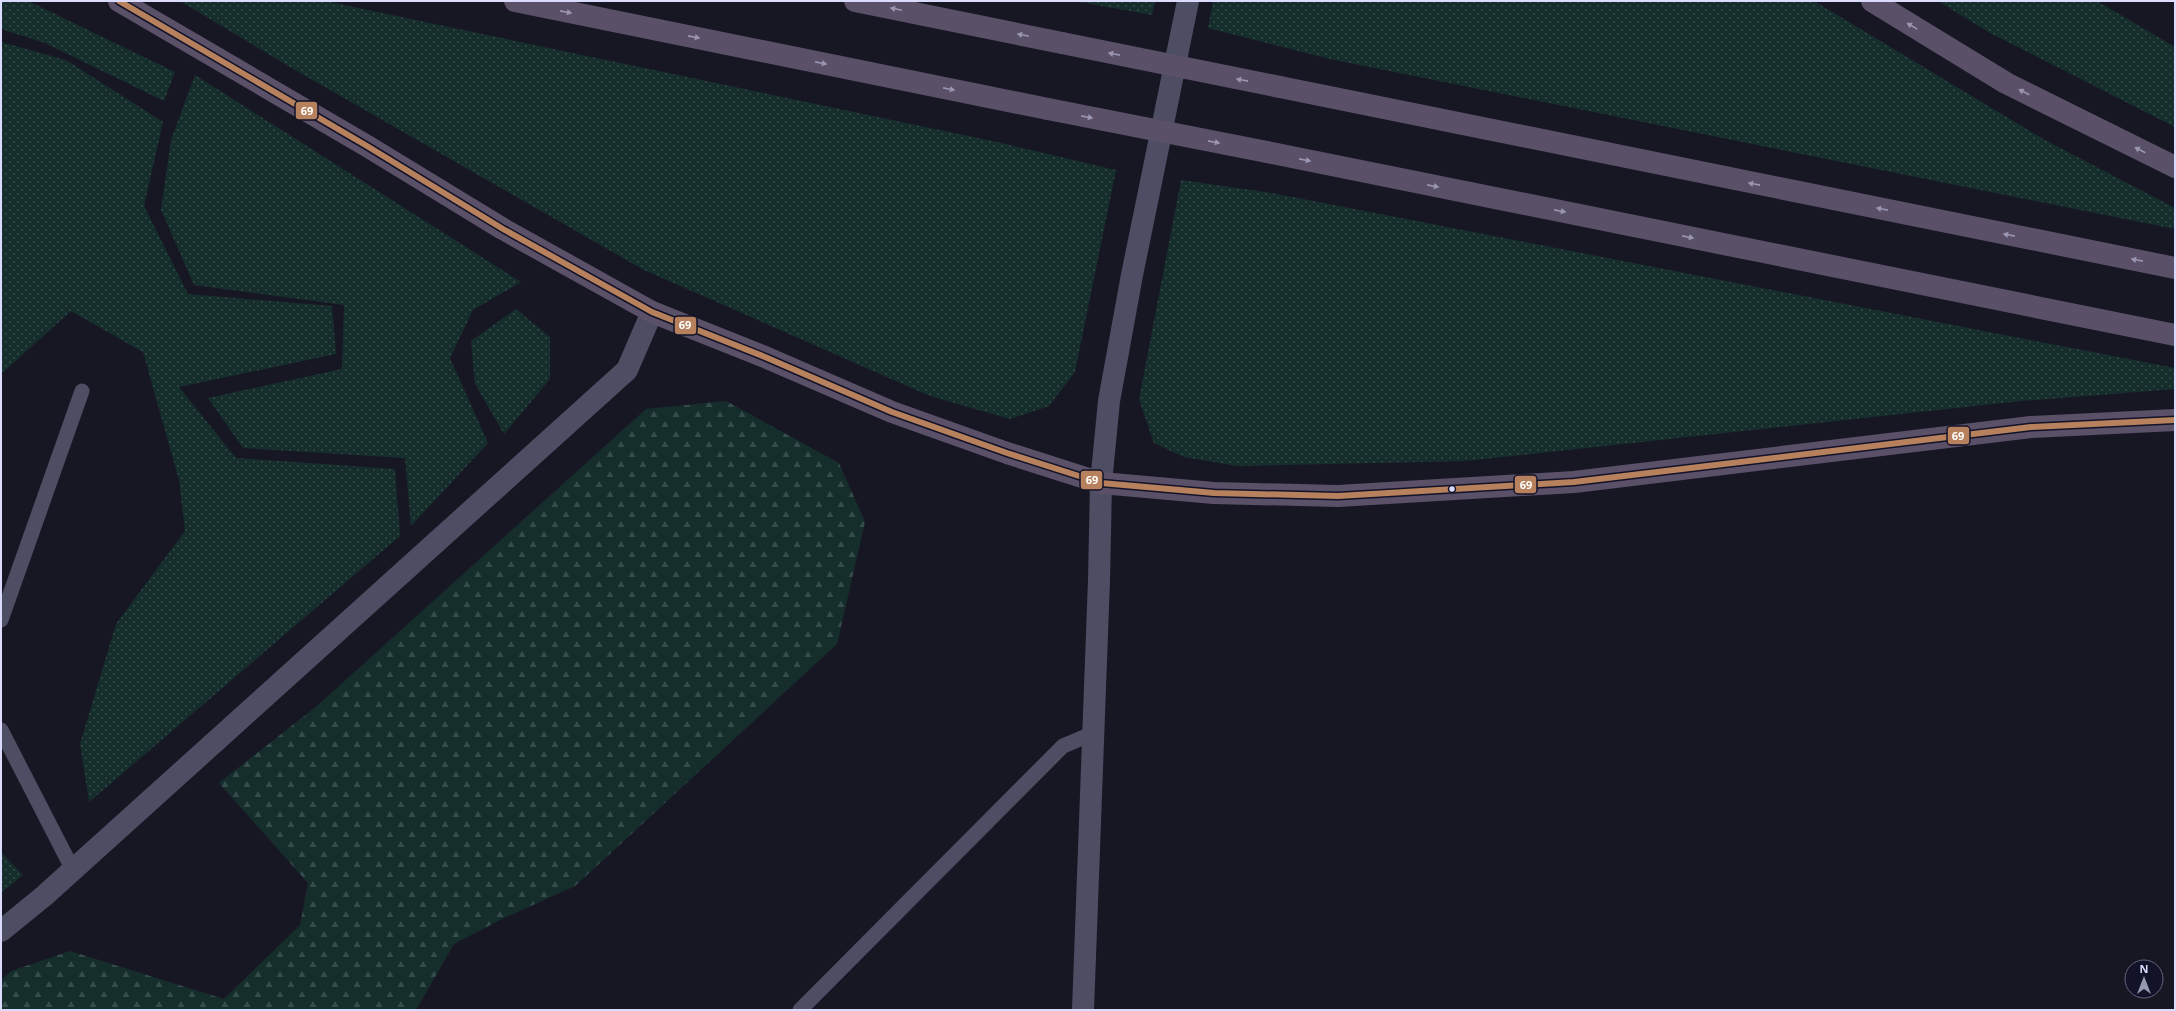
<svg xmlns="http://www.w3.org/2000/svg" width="2176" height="1011" viewBox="0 0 2176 1011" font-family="'Noto Sans',sans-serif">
<defs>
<pattern id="grass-dots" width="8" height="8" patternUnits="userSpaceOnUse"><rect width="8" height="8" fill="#152e2c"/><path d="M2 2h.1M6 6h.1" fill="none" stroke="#364c4c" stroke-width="1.8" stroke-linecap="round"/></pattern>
<pattern id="forest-firs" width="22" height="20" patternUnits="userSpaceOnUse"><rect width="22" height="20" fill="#152e2c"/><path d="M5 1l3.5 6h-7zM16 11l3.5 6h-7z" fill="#364c4c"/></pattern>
</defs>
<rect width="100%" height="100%" fill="#171724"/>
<path fill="url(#grass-dots)" d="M 1,1 L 28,1 L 175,72 L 164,101 L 45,43 L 1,29 Z
M 180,1 L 325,1 L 997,142 L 1116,170 L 1075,372 L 1049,406 L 1010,419 L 930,396 L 644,270 L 290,67 Z
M 1074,1 L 1155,1 L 1152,15 Z
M 1213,1 L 1814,1 L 2045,140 L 2175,208 L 2175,229 L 1330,59 L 1208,28 Z
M 1938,1 L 2097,1 L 2175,47 L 2175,127 L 1990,33 Z
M 1,42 L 66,60 L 163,122 L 144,206 L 188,294 L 332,306 L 336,354 L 179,387 L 236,458 L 395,469 L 400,536 L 89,802 L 80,744 L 116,624 L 185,531 L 179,480 L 143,352 L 71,311 L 1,374 Z
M 195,75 L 521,282 L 473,310 L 450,358 L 488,443 L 411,526 L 405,458 L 243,448 L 208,398 L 342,369 L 344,305 L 194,285 L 161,210 L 171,140 Z
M 1181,180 L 1272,193 L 2175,368 L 2175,389 L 2021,401 L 1465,461 L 1237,466 L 1184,457 L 1154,443 L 1139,399 Z
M 516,309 L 550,337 L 550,379 L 504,434 L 475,384 L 471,341 Z
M 1,852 L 23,875 L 1,893 Z"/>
<path fill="url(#forest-firs)" d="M 726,401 L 839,463 L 865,522 L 837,644 L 575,886 L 504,918 L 454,944 L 416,1010 L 1,1010 L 1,980 L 11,971 L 70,951 L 224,999 L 300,925 L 308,883 L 219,783 L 318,705 L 646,409 Z"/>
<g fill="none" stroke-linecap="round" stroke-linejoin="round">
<path stroke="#4d4e63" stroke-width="15" d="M 1,620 L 82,391
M 1,730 L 73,870
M 800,1010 L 1063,746 L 1094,733"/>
<path stroke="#4d4e63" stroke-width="22" d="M 1,931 L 44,896 L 627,370 L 652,312"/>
<path stroke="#4d4e63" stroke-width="22" d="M 1083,1010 L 1099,580 L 1101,483 L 1109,401 L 1132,275 L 1188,1"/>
<path stroke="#5a5068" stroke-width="22" d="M 119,1 L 367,146 L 503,229 L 652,312 L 765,357 L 892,412 L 1007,453 L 1101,483 L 1214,493 L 1338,496 L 1574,482 L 2031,427 L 2175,420
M 515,1 L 1048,109
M 855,1 L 1062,43
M 1872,1 L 2006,83 L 2175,167
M 1280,87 L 2175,268
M 1267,152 L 2175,335"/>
<path stroke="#5a5068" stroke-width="22" d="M 1062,43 L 1280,87
M 1048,109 L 1267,152"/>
<g stroke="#121229" stroke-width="9">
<path id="bus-1" d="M 119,1 L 367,146 L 503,229 L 652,312 L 765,357 L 892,412 L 1007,453 L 1101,483 L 1214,493 L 1338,496 L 1574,482 L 2031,427 L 2175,420"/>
</g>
<use href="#bus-1" stroke="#b6815c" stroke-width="6"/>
</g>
<defs><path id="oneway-solid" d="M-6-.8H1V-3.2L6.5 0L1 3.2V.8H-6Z"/></defs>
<g fill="#9a96b2">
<use href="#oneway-solid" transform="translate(896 9) rotate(-168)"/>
<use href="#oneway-solid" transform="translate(566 12) rotate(11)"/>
<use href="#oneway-solid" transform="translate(1912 26) rotate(-149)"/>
<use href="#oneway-solid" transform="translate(1023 35) rotate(-168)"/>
<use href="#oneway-solid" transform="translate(694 37) rotate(11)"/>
<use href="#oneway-solid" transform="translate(1114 54) rotate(-169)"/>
<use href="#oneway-solid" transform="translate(821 63) rotate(11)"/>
<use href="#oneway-solid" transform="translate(1242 80) rotate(-169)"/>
<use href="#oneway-solid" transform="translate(949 89) rotate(11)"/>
<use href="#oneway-solid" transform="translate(2024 92) rotate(-153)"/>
<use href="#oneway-solid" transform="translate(1087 117) rotate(11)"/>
<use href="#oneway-solid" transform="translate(1214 142) rotate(11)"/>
<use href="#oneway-solid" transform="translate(2140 150) rotate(-153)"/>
<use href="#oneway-solid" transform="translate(1305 160) rotate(11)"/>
<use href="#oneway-solid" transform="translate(1754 184) rotate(-169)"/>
<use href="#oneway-solid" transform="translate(1433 186) rotate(11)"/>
<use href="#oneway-solid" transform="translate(1882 209) rotate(-169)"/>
<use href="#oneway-solid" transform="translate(1560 211) rotate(11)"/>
<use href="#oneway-solid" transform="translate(2009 235) rotate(-169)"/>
<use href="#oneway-solid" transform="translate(1688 237) rotate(11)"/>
<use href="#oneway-solid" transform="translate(2137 260) rotate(-169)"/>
</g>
<circle fill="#dbdcfd" stroke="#121229" stroke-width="1.5" cx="1452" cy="489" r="3.5"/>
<g stroke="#121229" stroke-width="1.5">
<rect x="295" y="101" width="23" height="19" rx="4" fill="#b6815c"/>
<rect x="674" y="316" width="23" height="19" rx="4" fill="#b6815c"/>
<rect x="1947" y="426" width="23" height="19" rx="4" fill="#b6815c"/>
<rect x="1080" y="470" width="23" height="20" rx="4" fill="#b6815c"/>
<rect x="1514" y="475" width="23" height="19" rx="4" fill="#b6815c"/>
</g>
<g font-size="11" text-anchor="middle" font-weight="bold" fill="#fff">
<text x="307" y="115">69</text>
<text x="685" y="329">69</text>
<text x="1958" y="440">69</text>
<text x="1092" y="484">69</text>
<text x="1526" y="489">69</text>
</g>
<rect width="2176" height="1011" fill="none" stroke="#dbdcfd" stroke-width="4"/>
<g transform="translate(2144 979)"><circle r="19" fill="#121229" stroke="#62637e"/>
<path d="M0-3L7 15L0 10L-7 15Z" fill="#9697b1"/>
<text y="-6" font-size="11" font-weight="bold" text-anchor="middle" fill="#dbdcfd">N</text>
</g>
</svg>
